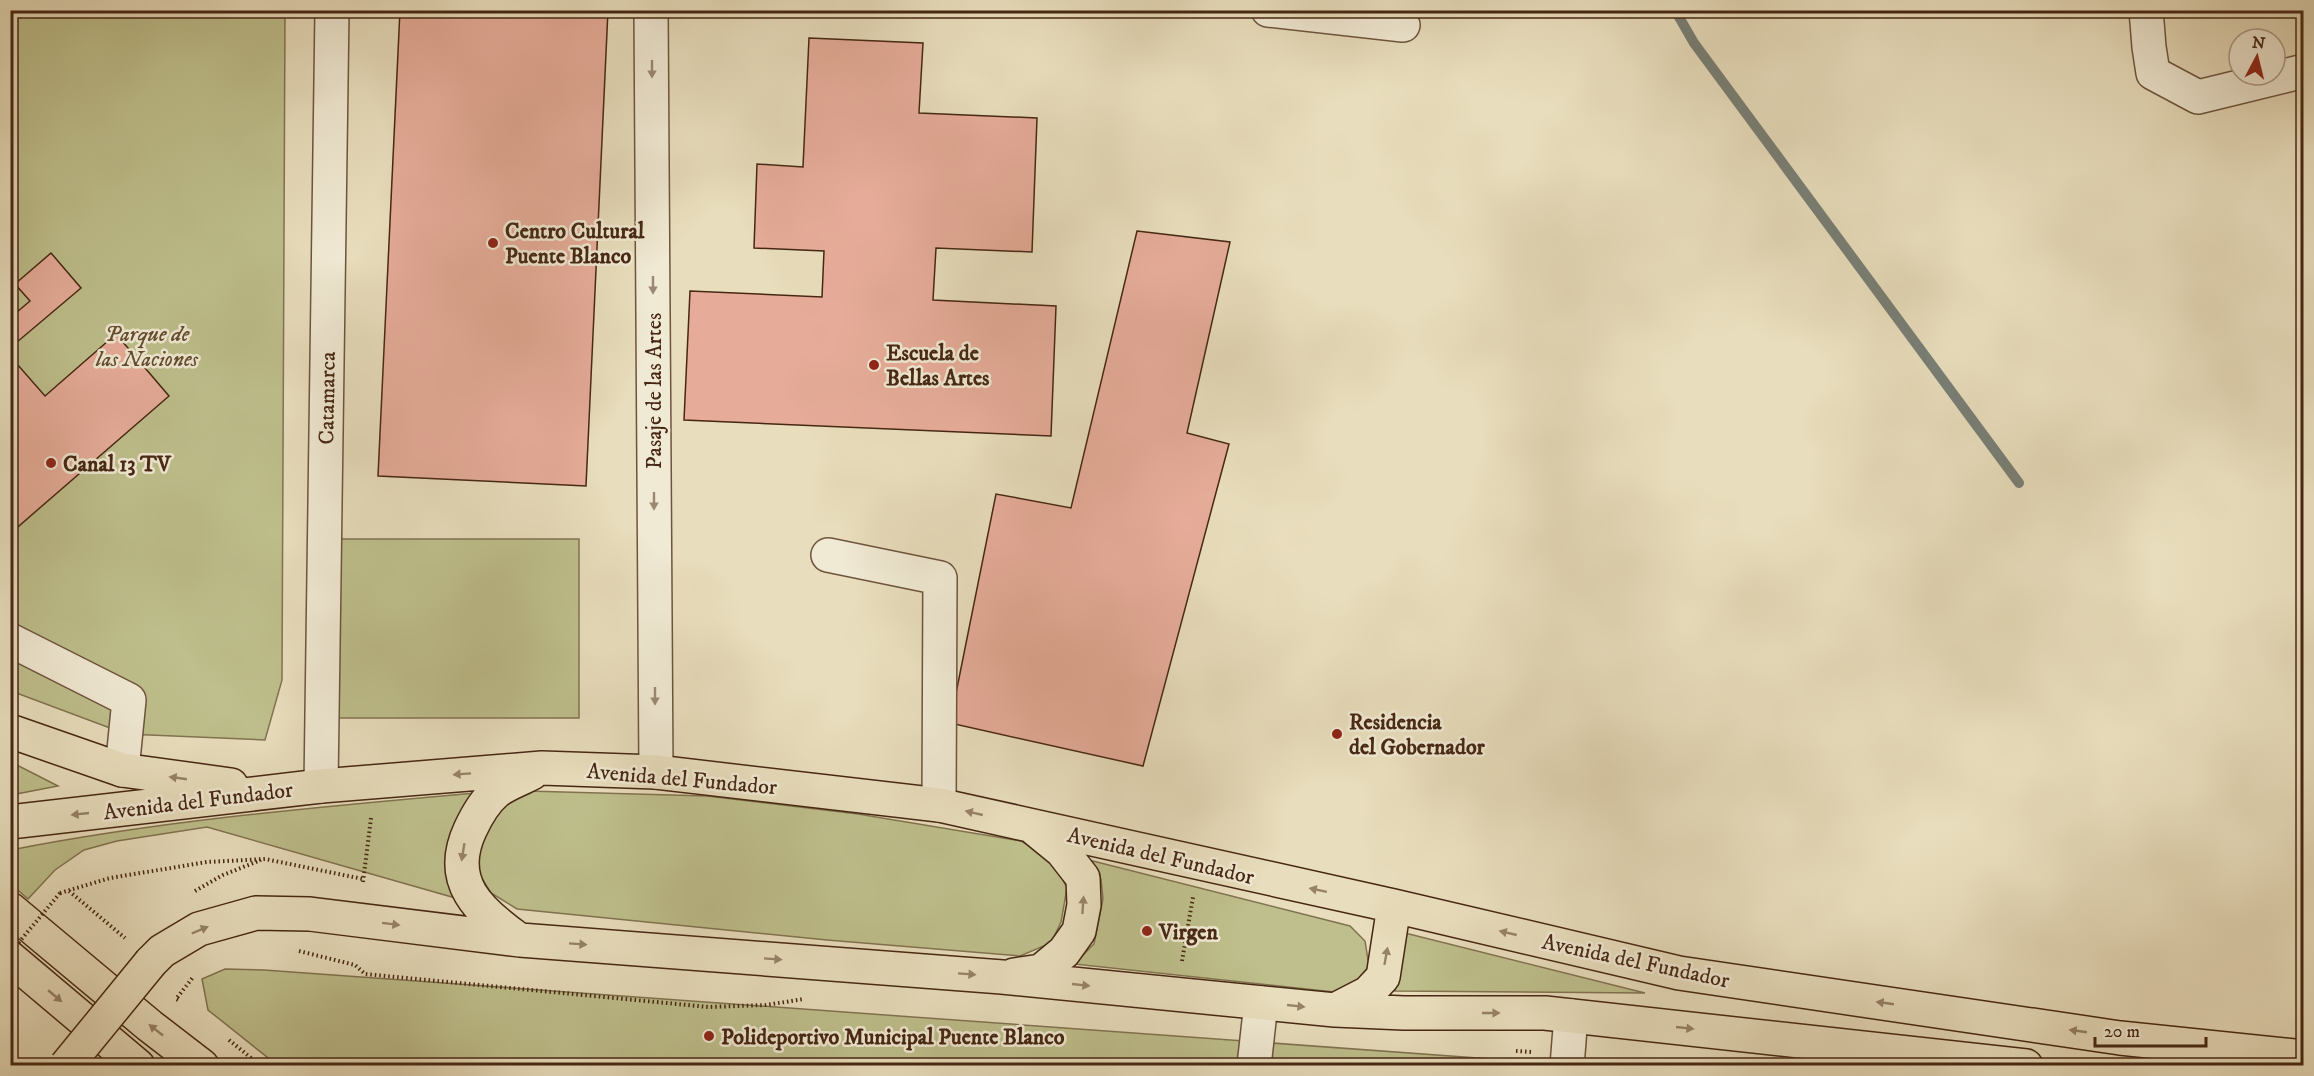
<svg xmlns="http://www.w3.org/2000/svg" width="2314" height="1076" viewBox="0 0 2314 1076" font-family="'IM FELL DW Pica',serif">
<rect width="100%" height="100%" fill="#e8ddbc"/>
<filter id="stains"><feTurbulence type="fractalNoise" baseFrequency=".00333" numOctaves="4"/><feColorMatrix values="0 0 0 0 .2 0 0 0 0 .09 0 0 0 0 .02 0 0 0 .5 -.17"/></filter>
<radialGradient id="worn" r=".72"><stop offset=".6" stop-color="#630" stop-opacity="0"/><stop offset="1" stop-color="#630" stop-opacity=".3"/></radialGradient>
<path fill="#bebf8c" stroke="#827350" stroke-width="1.5" d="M 10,11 L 285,11 L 282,680 L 265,740 L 126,734 L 11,691 Z
M 338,539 L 579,539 L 579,718 L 338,718 Z
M 10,762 L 11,762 L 58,786 L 11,795 Z
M 527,791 L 707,796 L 858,814 L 1021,841 L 1051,857 L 1067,888 L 1061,922 L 1051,943 L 1020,956 L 827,940 L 517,909 L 491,893 L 478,872 L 477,846 L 500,803 Z
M 475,793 L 450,835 L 449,873 L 459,899 L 207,827 L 117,841 L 84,850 L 55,870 L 28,899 L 11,884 L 11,850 C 164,820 320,807 475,793 Z
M 1085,859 L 1350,926 L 1365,941 L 1369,966 L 1355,983 L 1334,992 L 1074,964 L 1094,944 L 1103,899 L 1101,879 Z
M 1405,933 L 1645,993 L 1395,991 Z
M 225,969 L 264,970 L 1534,1062 L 1533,1066 L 277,1065 L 208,1010 L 202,979 Z"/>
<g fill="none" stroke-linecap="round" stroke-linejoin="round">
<path stroke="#787f76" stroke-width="10" d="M 1675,10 L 1694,43 L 2019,483"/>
</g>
<path fill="#e6ac99" stroke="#462713" stroke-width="1.5" d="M 400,10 L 608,10 L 586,486 L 378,476 Z
M 809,38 L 923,43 L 919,113 L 1037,118 L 1032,252 L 936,248 L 933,300 L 1056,306 L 1051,436 L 684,420 L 690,291 L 822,297 L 824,251 L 754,248 L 757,164 L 803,167 Z
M 1137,231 L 1230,242 L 1187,433 L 1229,444 L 1143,766 L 950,723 L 996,494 L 1071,508 Z
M 51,253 L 81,288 L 10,348 L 10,318 L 30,301 L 15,284 Z
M 116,334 L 169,396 L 12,532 L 10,356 L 45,396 Z"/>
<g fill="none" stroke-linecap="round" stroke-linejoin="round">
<g stroke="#6e543d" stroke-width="36">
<path id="minor" d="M 651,10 L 656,772
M 1268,10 L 1403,25
M 2146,10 L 2149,47 L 2153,73 L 2198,97 L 2304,71
M 828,555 L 940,578 L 939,805
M 10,640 L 129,700 L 122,770
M 321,786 L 332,10
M 1254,1066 L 1261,1003
M 1567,1066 L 1571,1016"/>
</g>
<g stroke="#462713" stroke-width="36">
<path id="major" d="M 10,731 L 122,770 L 231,785
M 10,822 L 321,786 L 542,768 L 656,772 L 939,805 L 1394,906 L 1679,973 L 2120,1038 L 2304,1057
M 10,909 L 150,1026 L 202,1066
M 518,939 C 479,911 446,882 470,830 C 476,817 484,802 496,792 C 506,784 521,779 532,773
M 10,958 L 138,1066
M 151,962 L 162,951 L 199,929 L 256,913 L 310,914 L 520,940 L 1002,977 L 1335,1010 L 1404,1013 L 1545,1013 L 2026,1066
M 1014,975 L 1041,971 L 1064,952 L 1079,931 L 1084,905 L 1083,878 L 1062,851 L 1035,829
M 1335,1010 L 1368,993 L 1383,977 L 1394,906"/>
</g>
<path stroke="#462713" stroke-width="4" stroke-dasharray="1.5 3" stroke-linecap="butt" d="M 363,882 L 371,818
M 69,891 L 125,938
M 195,891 L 223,875 L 261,860
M 60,893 L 110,878 L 207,862 L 265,859 L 363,879
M 299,951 L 355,965 L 365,974 L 708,1007 L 766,1005 L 804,999
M 1182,961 L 1193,897
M 178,1000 L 176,999 L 194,976
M 229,1040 L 261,1066
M 1516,1051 L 1532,1052
M 237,1060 L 245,1066"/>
<use href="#minor" stroke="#f0e9d3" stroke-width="33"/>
<use href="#major" stroke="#e8ddbc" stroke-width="33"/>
<g stroke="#462713" stroke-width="36" stroke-linecap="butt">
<path id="major-bridge" d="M 66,1066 L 151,962"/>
</g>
<path stroke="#462713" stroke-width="4" stroke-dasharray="1.5 3" stroke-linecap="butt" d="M 10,953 L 60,893"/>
<use href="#major-bridge" stroke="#e8ddbc" stroke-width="33"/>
</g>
<defs><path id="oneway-solid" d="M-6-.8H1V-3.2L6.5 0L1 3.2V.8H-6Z" transform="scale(1.5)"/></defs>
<g fill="#9b8873">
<use href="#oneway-solid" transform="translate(652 69) rotate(90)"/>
<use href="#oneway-solid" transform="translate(653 285) rotate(90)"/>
<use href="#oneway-solid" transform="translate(654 501) rotate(90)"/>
<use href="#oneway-solid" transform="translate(655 696) rotate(90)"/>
</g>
<g fill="#978268">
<use href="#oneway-solid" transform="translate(462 774) rotate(176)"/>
<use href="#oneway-solid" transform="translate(178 778) rotate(-172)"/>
<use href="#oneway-solid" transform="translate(974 813) rotate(-167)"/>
<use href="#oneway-solid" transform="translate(80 814) rotate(174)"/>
<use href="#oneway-solid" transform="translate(463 852) rotate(99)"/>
<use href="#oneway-solid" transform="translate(1318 890) rotate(-168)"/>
<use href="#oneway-solid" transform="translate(1083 905) rotate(-86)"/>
<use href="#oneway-solid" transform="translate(391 924) rotate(7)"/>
<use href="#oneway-solid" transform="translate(200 930) rotate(-23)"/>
<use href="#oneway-solid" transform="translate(1508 933) rotate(-167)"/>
<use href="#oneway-solid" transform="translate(578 944) rotate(4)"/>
<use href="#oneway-solid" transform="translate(1386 956) rotate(-80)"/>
<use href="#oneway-solid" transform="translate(773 959) rotate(4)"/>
<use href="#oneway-solid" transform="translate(967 974) rotate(4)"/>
<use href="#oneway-solid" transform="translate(1081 985) rotate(6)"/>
<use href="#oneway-solid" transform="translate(55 996) rotate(40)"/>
<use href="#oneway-solid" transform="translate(1885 1003) rotate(-172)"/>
<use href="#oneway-solid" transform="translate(1296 1006) rotate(6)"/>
<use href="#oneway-solid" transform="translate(1491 1013)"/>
<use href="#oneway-solid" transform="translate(1685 1028) rotate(6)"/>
<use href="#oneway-solid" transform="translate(156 1030) rotate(-142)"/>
<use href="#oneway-solid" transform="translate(2078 1031) rotate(-172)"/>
</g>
<g fill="#8f2418" stroke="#f0e9d3" stroke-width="2">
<circle cx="493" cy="243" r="6"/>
<circle cx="874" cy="365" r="6"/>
<circle cx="51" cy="463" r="6"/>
<circle cx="1337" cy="734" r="6"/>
<circle cx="1147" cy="931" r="6"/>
<circle cx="709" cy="1036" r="6"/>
</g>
<g text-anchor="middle" stroke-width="5" stroke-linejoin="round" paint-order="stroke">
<g font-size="22" font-weight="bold" fill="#462713" stroke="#f0e9d3" text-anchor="start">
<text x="505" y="238">Centro Cultural<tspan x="505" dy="25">Puente Blanco</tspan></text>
<text x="886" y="360">Escuela de<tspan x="886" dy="25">Bellas Artes</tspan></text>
<text x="63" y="471">Canal 13 TV</text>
<text x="1349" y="729">Residencia<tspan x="1349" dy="25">del Gobernador</tspan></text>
<text x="1159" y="939">Virgen</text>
<text x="721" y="1044">Polideportivo Municipal Puente Blanco</text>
</g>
<g font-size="22" font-style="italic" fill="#644d31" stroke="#f0e9d3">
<text x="147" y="341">Parque de<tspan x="147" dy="25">las Naciones</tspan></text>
</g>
<g font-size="22" fill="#462713" stroke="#f0e9d3">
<text transform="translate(653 391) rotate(-90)" y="8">Pasaje de las Artes</text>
<text transform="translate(326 398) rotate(-89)" y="8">Catamarca</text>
<text transform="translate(682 778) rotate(5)" y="8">Avenida del Fundador</text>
<text transform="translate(198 800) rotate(-7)" y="8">Avenida del Fundador</text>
<text transform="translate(1161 855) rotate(13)" y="8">Avenida del Fundador</text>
<text transform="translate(1636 960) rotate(12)" y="8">Avenida del Fundador</text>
</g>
</g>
<rect width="2314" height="1076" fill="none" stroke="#e8ddbc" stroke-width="36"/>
<rect x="12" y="12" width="2290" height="1052" fill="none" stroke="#462713" stroke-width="3"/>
<rect x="18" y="18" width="2278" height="1040" fill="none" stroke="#462713" stroke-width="1.5"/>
<g transform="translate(2257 57) rotate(7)"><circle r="28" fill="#f0e9d3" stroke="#ac9b86" stroke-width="1.5"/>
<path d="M0-4.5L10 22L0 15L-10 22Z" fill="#8f2418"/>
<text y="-9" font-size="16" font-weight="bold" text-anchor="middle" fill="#462713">N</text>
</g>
<path d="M2095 1037v9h111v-9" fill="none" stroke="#462713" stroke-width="3"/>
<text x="2104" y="1037" font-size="18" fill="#462713" stroke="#f0e9d3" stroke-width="4.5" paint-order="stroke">20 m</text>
<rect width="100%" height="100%" filter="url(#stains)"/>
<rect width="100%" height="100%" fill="url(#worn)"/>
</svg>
